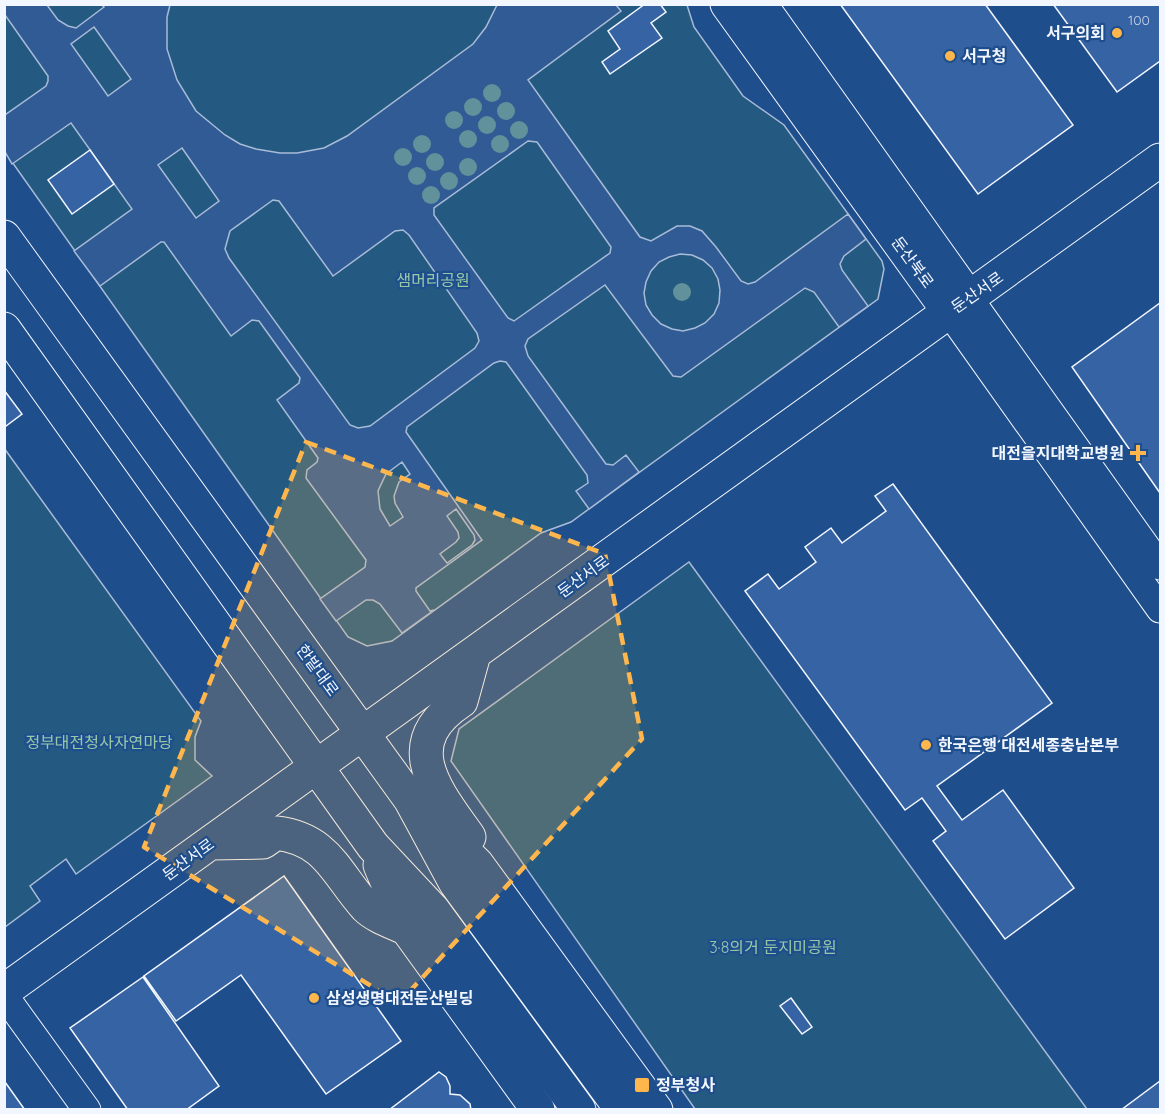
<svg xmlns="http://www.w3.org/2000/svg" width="1165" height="1114" viewBox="0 0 1165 1114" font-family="Quicksand,'Noto Sans KR',sans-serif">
<rect width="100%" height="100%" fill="#1f4e8c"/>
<path fill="#245a82" stroke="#a8bbd7" stroke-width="1.5" d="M 4,5 L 687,5 L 694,27 L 743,96 L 784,125 L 882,261 L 884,269 L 878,299 L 571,522 L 541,533 L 392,641 L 367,646 L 348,637 L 5,152 Z
M 4,448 L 201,721 L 195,737 L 195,760 L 212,776 L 76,874 L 66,859 L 30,886 L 40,901 L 5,927 Z
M 689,562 L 1087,1109 L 695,1109 L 451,761 L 459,729 Z"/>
<path fill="#305b95" stroke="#a8bbd7" stroke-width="1.5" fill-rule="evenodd" d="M 5,4 L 47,5 L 58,20 L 68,26 L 76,28 L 104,7 L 102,5 L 170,5 L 167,17 L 167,49 L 177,80 L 196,111 L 225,135 L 240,144 L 256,149 L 280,153 L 297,153 L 324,148 L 347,136 L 473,44 L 486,27 L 497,5 L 616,5 L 621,11 L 528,80 L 640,237 L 651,241 L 677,226 L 690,226 L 702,231 L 716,247 L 741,281 L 748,284 L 755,282 L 848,214 L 866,239 L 844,256 L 840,264 L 842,270 L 868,306 L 839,327 L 814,292 L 805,288 L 681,377 L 673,376 L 605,285 L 528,339 L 525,346 L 528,356 L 606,464 L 613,465 L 626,455 L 639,472 L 589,509 L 576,491 L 588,483 L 587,475 L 509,366 L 506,362 L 500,361 L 494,363 L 407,427 L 406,432 L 482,540 L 416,588 L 416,591 L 430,611 L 434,610 L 402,633 L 380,604 L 373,600 L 366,600 L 336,621 L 320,599 L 365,567 L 366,560 L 306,478 L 307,470 L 317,462 L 318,458 L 277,400 L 299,383 L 300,378 L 259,321 L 252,320 L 231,336 L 164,242 L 161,242 L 100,286 L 74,251 L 132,209 L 71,123 L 12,164 L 5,152 L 5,115 L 46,86 L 48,81 L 48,76 L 5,15 ZM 94,27 L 131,79 L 108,96 L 71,44 ZM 528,141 L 537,142 L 611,247 L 610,253 L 514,321 L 508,318 L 434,215 L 434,208 ZM 182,148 L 219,201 L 196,218 L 158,165 ZM 273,200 L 279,201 L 333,276 L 395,231 L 403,230 L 409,235 L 477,333 L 479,341 L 475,348 L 370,426 L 358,428 L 350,425 L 229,258 L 225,249 L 230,231 ZM 680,254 L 692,255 L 703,260 L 712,268 L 718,279 L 720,290 L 719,303 L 714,314 L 705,323 L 695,328 L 683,331 L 672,329 L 661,324 L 652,315 L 646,305 L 644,293 L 646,282 L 651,271 L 659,262 L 669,257 ZM 402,462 L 410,474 L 399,482 L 394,496 L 395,503 L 403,517 L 390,526 L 380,509 L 378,491 L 386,474 ZM 456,509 L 474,535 L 475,540 L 472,545 L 447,563 L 440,554 L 456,542 L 459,538 L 458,532 L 447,516 Z"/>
<path fill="#3563a3" stroke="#f2f6ff" stroke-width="1.5" d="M 645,4 L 660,4 L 666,12 L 651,23 L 662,38 L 610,74 L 602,62 L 620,49 L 608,31 Z
M 840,4 L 985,4 L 1073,125 L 978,194 Z
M 1053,4 L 1160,4 L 1160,61 L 1117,92 Z
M 90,150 L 114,184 L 72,214 L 48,180 Z
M 1160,303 L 1160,493 L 1072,367 Z
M 4,390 L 22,414 L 6,426 L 4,424 Z
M 893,484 L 1052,703 L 937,786 L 962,820 L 1003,790 L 1074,888 L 1005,939 L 933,841 L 946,831 L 922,798 L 905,810 L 745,591 L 768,574 L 779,589 L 816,562 L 805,547 L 831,528 L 842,543 L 886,511 L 875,496 Z
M 284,876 L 401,1041 L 326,1094 L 241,975 L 176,1021 L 144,976 Z
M 143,977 L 219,1086 L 186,1110 L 128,1110 L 70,1028 Z
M 791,998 L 812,1027 L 802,1034 L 780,1006 Z
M 439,1072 L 446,1077 L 450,1086 L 450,1094 L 460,1095 L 470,1104 L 471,1110 L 389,1110 Z
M 1160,1081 L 1160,1110 L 1121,1110 Z
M 5,1082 L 25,1110 L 4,1110 Z"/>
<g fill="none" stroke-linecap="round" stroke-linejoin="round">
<g stroke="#f2f6ff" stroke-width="29">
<path id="minor" d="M 969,298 L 1160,566
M 949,312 L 1160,609
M 4,995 L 87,1110"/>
</g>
<g stroke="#f2f6ff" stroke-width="35">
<path id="major" d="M 727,4 L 949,312
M 760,4 L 969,298
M 4,237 L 410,799 L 455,882 L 622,1110
M 4,329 L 373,846 L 433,910 L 579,1110
M 433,821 L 477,864 L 656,1110
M 469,837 C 436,790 396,744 461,701 L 474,654
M 211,843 L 263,842 L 276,833 C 328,839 336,874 366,907 C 376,917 395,923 407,929
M 380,865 L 407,929 L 538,1110
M 4,991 L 1160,160"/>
</g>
<use href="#minor" stroke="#1f4e8c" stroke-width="27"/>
<use href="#major" stroke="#1f4e8c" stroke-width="33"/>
</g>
<g fill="#61919a">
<circle cx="492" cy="93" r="9"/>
<circle cx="473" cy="107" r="9"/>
<circle cx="506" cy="111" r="9"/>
<circle cx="454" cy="120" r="9"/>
<circle cx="487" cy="125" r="9"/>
<circle cx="519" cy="130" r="9"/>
<circle cx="468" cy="139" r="9"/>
<circle cx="422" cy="144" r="9"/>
<circle cx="500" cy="144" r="9"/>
<circle cx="403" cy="157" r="9"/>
<circle cx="435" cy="162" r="9"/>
<circle cx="468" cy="167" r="9"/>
<circle cx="417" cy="176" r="9"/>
<circle cx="449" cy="181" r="9"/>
<circle cx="431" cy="195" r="9"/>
<circle cx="682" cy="292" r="9"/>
</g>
<path fill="#ffb74d" fill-opacity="0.2" stroke="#ffb74d" stroke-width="4.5" stroke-dasharray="12 8" stroke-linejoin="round" d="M 306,442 L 605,554 L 642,739 L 399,1003 L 144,847 Z"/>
<g fill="#ffb74d" stroke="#1f4e8c" stroke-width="2">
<circle cx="1117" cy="33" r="6"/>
<circle cx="950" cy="56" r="6"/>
<path d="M1135 444h6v6h6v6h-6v6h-6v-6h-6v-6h6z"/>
<circle cx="926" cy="745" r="6"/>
<circle cx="314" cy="998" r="6"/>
<rect x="634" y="1077" width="16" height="16" rx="3"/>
</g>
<g text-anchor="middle" stroke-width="4.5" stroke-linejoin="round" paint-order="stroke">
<g font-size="14" fill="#c3d1e8">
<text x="1139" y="25">100</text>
</g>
<g font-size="16" font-weight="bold" fill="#f2f6ff" stroke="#1f4e8c" text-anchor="start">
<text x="1105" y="39" text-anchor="end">서구의회</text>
<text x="962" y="62">서구청</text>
<text x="1124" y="459" text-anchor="end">대전을지대학교병원</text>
<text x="938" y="751">한국은행 대전세종충남본부</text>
<text x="326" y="1004">삼성생명대전둔산빌딩</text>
<text x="656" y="1091">정부청사</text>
</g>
<g font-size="16" fill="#f2f6ff" stroke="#1f4e8c">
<text transform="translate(913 262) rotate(54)" y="6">둔산북로</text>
<text transform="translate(977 292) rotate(-35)" y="6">둔산서로</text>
<text transform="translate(583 576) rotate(-36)" y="6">둔산서로</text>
<text transform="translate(318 670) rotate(54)" y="6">한밭대로</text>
<text transform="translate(188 859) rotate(-36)" y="6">둔산서로</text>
</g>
<g font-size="16" fill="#97c8a6" stroke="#1f4e8c">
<text x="433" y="286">샘머리공원</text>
<text x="99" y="748">정부대전청사자연마당</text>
<text x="773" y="953">3·8의거 둔지미공원</text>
</g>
</g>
<rect width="1165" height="1114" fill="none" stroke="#f2f6ff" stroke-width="12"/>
</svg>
